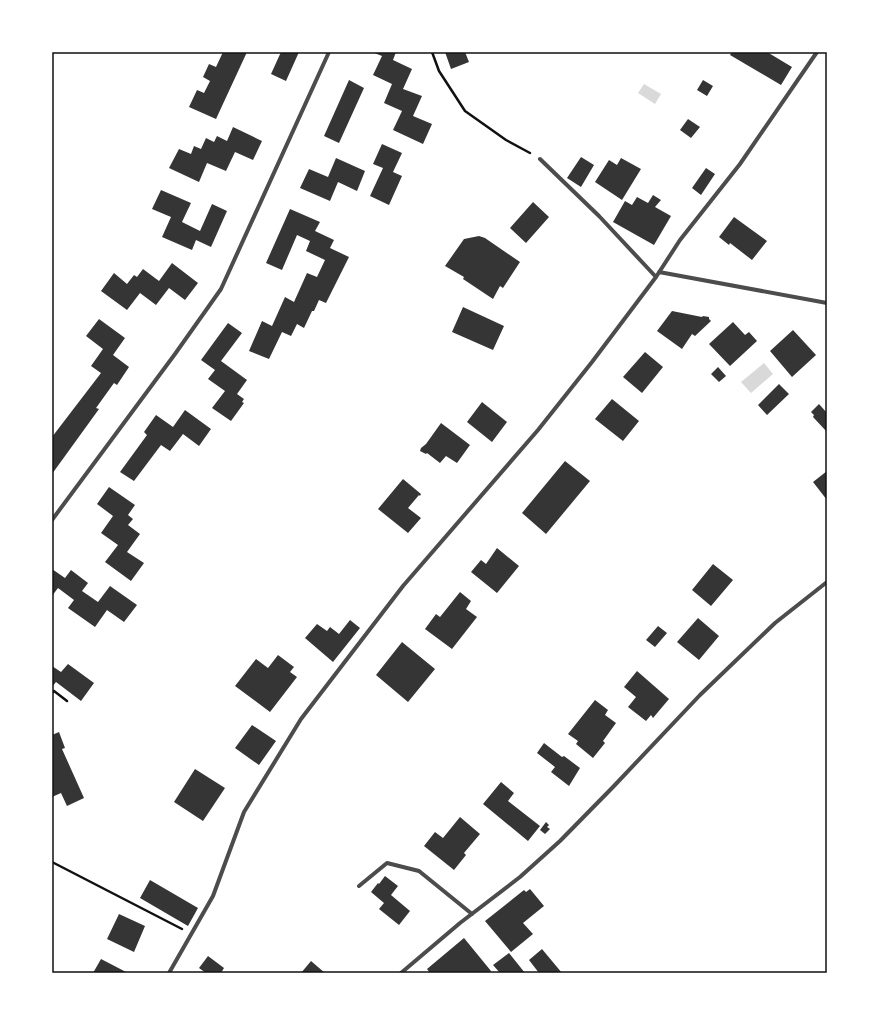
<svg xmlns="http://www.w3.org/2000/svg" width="879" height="1025" viewBox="0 0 879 1025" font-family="Rubik,sans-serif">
<rect width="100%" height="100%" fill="#fff"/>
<path fill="#d9d9d9" d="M 644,84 L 661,94 L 655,104 L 638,93 Z
M 764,363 L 773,374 L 751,393 L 741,382 Z"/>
<path fill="#353535" d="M 223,52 L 247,52 L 216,119 L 189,107 L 197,90 L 204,93 L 210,81 L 203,77 L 209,64 L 216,67 Z
M 281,52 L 299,52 L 286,81 L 271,74 Z
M 372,52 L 396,52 L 393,60 L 412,69 L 403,89 L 422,96 L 413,116 L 432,124 L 423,144 L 393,130 L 402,111 L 384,103 L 392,84 L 373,75 L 382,56 Z
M 445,52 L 465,52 L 469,62 L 451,69 Z
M 732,52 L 767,52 L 792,67 L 781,85 L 730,55 Z
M 349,80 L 364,88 L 339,143 L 324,136 Z
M 703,80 L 713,86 L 707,96 L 697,90 Z
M 688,119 L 700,127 L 691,138 L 680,130 Z
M 233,127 L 262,141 L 253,160 L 235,152 L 226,171 L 207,163 L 199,182 L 169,168 L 179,149 L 191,154 L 194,146 L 201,149 L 206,138 L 214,142 L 217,136 L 227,141 Z
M 382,144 L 402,153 L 393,172 L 402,176 L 389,205 L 370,196 L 383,168 L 373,164 Z
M 581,157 L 594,165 L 581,187 L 567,178 Z
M 336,158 L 365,171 L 357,191 L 338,182 L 330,201 L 300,188 L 309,169 L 328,177 Z
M 621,158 L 641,169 L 622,200 L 595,182 L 609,160 L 617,165 Z
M 706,168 L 715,174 L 701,195 L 692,188 Z
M 161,190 L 191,203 L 182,222 L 200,231 L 212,204 L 227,211 L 211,247 L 196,240 L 192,250 L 162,237 L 171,217 L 152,209 Z
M 653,195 L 661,200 L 655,207 L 671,216 L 654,245 L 613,222 L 625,201 L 632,205 L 637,197 L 648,203 Z
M 533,202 L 549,217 L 526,243 L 510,228 Z
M 290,209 L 320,222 L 315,231 L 334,240 L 330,248 L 349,257 L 326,303 L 319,300 L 314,311 L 312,311 L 304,328 L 297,324 L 291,336 L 282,332 L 269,359 L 249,351 L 262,321 L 272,326 L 285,297 L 294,302 L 307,273 L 317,277 L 325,260 L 306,251 L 310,241 L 297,235 L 282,270 L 266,263 Z
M 734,217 L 767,241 L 752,260 L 730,243 L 729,245 L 719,237 Z
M 479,236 L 485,238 L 520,262 L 503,288 L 500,286 L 493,299 L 463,279 L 464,277 L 445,266 L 464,239 Z
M 172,263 L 198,283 L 185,300 L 169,288 L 156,305 L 140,293 L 127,310 L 101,291 L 114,273 L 127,284 L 134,275 L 137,277 L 143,269 L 159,281 Z
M 463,307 L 504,326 L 493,350 L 452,332 Z
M 672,311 L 702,317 L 703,316 L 709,317 L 709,319 L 711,321 L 695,336 L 692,334 L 682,349 L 657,331 Z
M 99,319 L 125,338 L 113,355 L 129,367 L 117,385 L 114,383 L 96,408 L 99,409 L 52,474 L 52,437 L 101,373 L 91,366 L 103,349 L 86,336 Z
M 733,322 L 745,335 L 749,332 L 757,341 L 730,366 L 709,344 Z
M 228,323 L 242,333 L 221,361 L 247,380 L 237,394 L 244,399 L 242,402 L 244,403 L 231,421 L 212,408 L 225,391 L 208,379 L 215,370 L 201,360 Z
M 793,330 L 816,355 L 792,377 L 770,351 Z
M 645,352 L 663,367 L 642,393 L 623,377 Z
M 718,367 L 726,376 L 719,382 L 711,374 Z
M 779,384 L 789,394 L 767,415 L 758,405 Z
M 612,399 L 639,421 L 623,441 L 595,419 Z
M 482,402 L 507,422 L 492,442 L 467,422 Z
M 819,404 L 827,413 L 827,432 L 813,417 L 814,415 L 811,412 Z
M 185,410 L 211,429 L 199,446 L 183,434 L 170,451 L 161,445 L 134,481 L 120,472 L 147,435 L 144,432 L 156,415 L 173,427 Z
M 441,423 L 470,445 L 457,463 L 446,456 L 440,463 L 427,453 L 426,454 L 420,451 L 421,448 L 426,444 Z
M 565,461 L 590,481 L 546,534 L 522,513 Z
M 827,471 L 827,500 L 813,482 Z
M 403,479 L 421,494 L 420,496 L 419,495 L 408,508 L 421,518 L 408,533 L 378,509 Z
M 109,487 L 135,505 L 128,515 L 133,519 L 128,525 L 140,534 L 127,552 L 144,563 L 131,581 L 105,562 L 118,545 L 101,533 L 113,516 L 97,504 Z
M 497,548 L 519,566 L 497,593 L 471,572 L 481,560 L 486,564 Z
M 713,564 L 733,580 L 711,606 L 692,590 Z
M 52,569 L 65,578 L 71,570 L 88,583 L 82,591 L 98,602 L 110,586 L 137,605 L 124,622 L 107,610 L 95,627 L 68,608 L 74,600 L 58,588 L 52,596 Z
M 460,592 L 471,601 L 466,609 L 477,617 L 452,649 L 425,629 L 436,614 L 440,617 Z
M 698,618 L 719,636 L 699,660 L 677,642 Z
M 350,620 L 360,628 L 333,662 L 305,638 L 317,624 L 327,631 L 330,627 L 339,634 Z
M 658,626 L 667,633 L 655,647 L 646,640 Z
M 402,642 L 435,669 L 408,702 L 376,675 Z
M 278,655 L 294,667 L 290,672 L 297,677 L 270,712 L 235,686 L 256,659 L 268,668 Z
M 68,664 L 94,683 L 81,701 L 56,682 L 52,687 L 52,666 L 61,672 Z
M 637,671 L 669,699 L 653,718 L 651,715 L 646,721 L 628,707 L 636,697 L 624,687 Z
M 595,700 L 608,710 L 605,715 L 616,723 L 603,741 L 605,743 L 593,758 L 576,744 L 578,741 L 568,734 Z
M 252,725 L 276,741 L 259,765 L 235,748 Z
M 59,732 L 65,748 L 62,749 L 84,798 L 67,806 L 61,793 L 52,797 L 52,735 Z
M 544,743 L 562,757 L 564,756 L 580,768 L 569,786 L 551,772 L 555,767 L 537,753 Z
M 195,769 L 225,788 L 203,821 L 174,802 Z
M 501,782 L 514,793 L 508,801 L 540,826 L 528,841 L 483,804 Z
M 460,817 L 480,834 L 464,853 L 466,855 L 454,870 L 424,846 L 435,832 L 443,838 Z
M 546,822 L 549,825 L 547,827 L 550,829 L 545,834 L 540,830 Z
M 385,876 L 398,886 L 391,895 L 410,911 L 399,925 L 379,909 L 384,903 L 371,892 L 378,883 L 379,884 Z
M 150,880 L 198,908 L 188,926 L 140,898 Z
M 530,889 L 544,906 L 523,923 L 533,934 L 511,952 L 485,921 L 524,890 L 526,892 Z
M 119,914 L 145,926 L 134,952 L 107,939 Z
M 464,938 L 491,971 L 489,973 L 430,973 L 427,969 Z
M 542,949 L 562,973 L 539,973 L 529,960 Z
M 509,953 L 525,973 L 500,973 L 493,965 Z
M 208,956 L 224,968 L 221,973 L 206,973 L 199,968 Z
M 101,959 L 128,973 L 93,973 Z
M 311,961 L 325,973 L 301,973 Z"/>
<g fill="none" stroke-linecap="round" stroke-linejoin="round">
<path stroke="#111" stroke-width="2.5" d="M 432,52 L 439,71 L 465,111 L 506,140 L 530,153
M 52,693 L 54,691 L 67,701
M 52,862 L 182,929"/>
<path stroke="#4c4c4c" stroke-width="4" d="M 540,159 L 599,216 L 656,277
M 659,272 L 827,303
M 52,520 L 175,354 L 221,289 L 329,52
M 359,886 L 387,863 L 419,871 L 472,914
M 169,973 L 213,896 L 244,812 L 301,719 L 403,586 L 538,430 L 592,362 L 656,277 L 680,240 L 740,164 L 817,52
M 401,973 L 460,923 L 520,877 L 560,841 L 613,787 L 700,695 L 775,623 L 827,582"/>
</g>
<rect width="879" height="1025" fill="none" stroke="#ffffff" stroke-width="106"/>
<rect x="53" y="53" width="773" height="919" fill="none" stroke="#111" stroke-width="1.5"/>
</svg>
